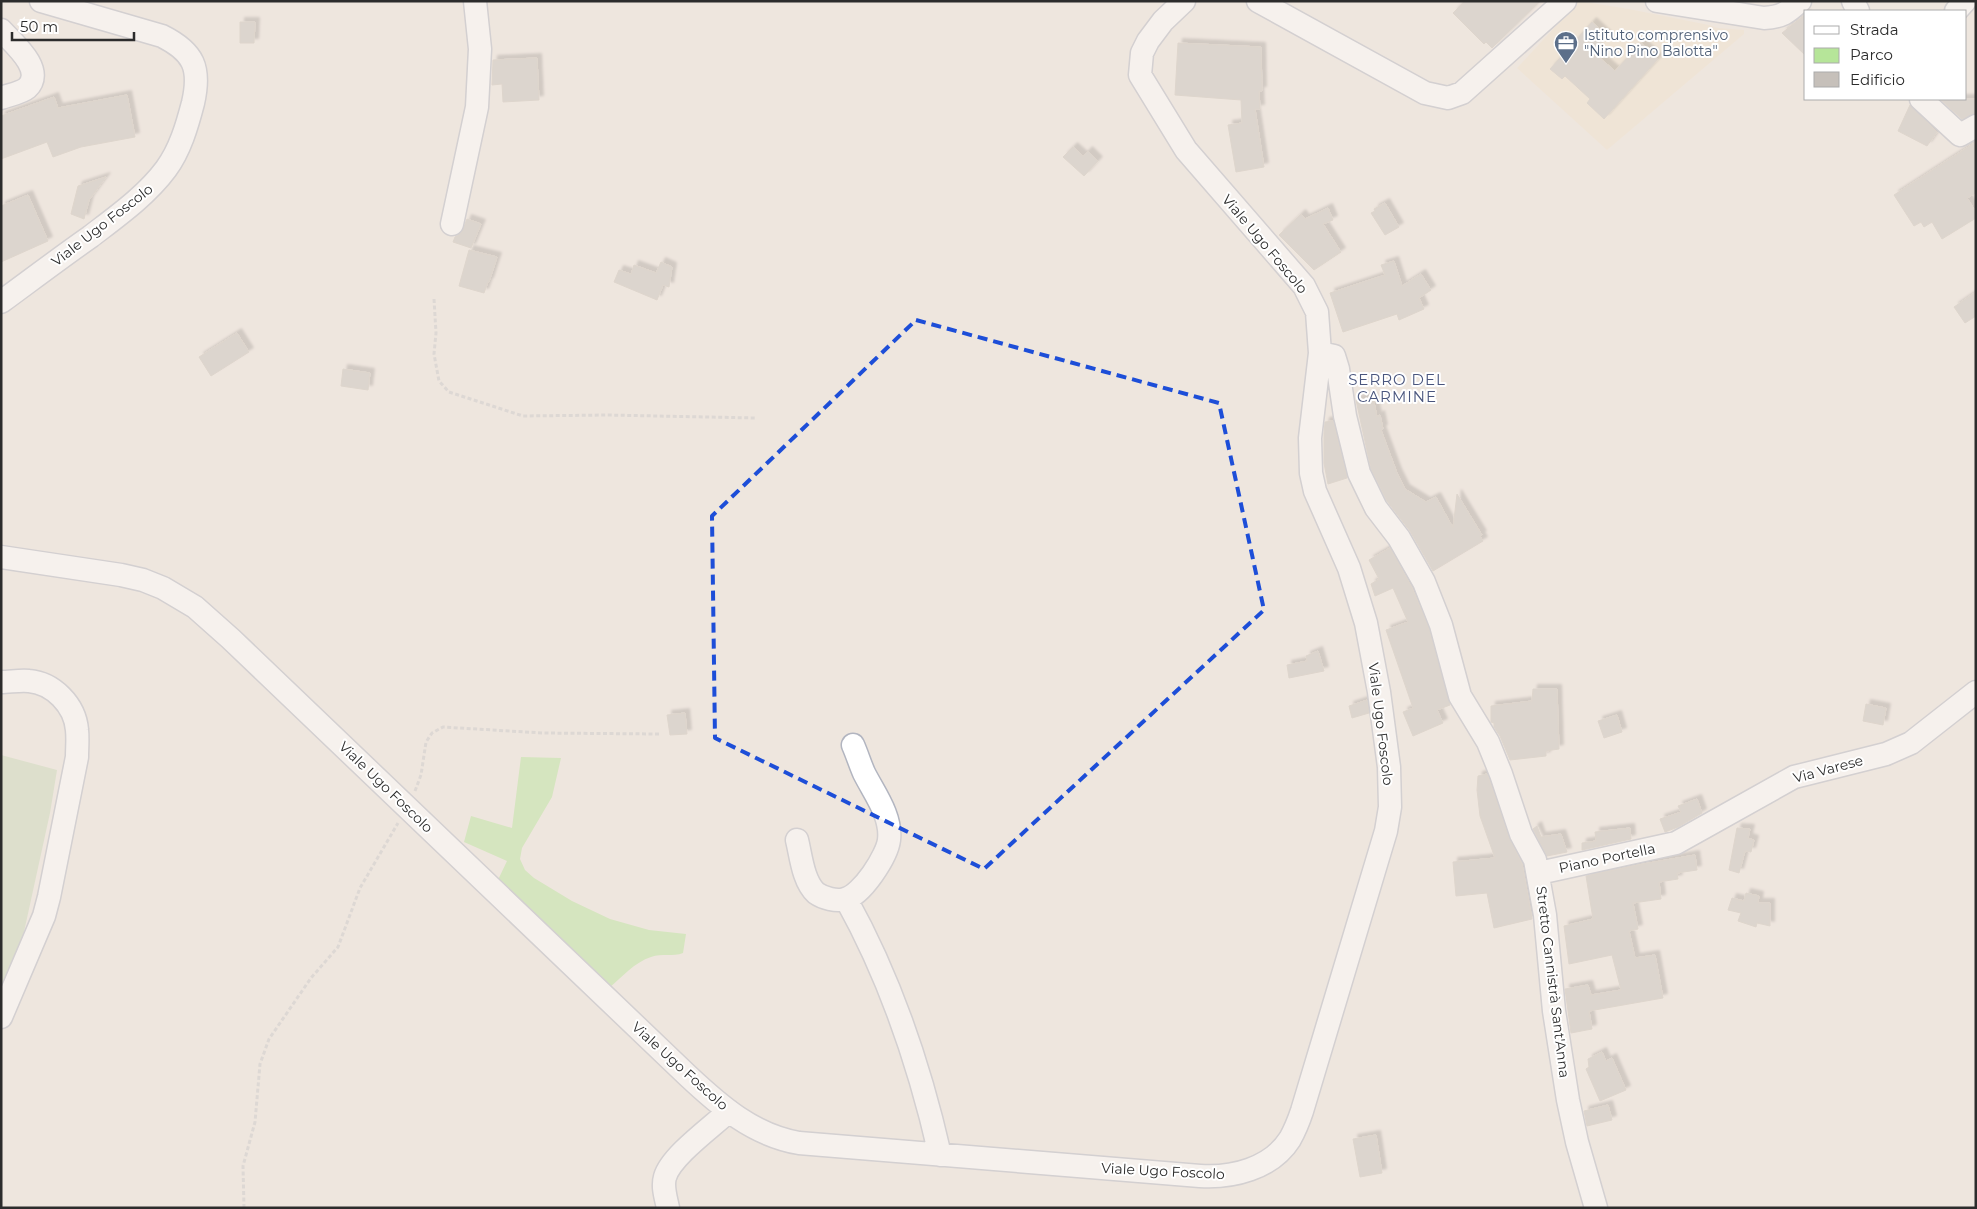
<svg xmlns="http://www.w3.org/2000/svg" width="1977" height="1209" viewBox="0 0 1977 1209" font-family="Montserrat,sans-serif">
<defs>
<filter id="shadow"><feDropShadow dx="4.5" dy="-4.5" stdDeviation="1" flood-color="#0004"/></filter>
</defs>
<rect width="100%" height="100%" fill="#eee6de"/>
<path fill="#f0e3cd" d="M 1579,1 L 1629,9 L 1709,25 L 1718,28 L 1744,30 L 1744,34 L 1607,150 L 1517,68 Z"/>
<path fill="#b6e599" d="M 521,757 L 561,758 L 552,797 L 522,848 L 520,859 L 525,870 L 534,878 L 572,901 L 610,919 L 649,930 L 686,934 L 683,953 C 673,957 662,953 651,957 C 635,962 622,977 609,988 L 497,882 L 507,861 L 464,842 L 471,816 L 512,828 Z"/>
<path fill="#c7d8b5" d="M 1,755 L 57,770 L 50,813 L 20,950 L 1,992 Z"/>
<path fill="#c6c0ba" stroke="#c9c2b7" filter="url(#shadow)" d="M 1465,1 L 1540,1 L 1492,48 L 1486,42 L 1484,44 L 1453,13 Z
M 1806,14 L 1806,56 L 1782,33 Z
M 240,22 L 255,22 L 254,43 L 240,43 Z
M 1592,22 L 1607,36 L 1593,52 L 1615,71 L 1641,43 L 1658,59 L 1604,119 L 1587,103 L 1590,99 L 1565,76 L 1562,79 L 1550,69 Z
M 1178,43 L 1261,47 L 1262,91 L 1259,91 L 1260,109 L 1255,109 L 1264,167 L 1236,172 L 1228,125 L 1242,123 L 1241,100 L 1175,95 Z
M 537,58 L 539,100 L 503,102 L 502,84 L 492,85 L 493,60 Z
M 127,95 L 135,137 L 81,147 L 53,157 L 47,142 L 1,159 L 1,116 L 54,97 L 58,108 Z
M 1940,99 L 1976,99 L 1976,113 L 1962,119 Z
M 1910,105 L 1937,132 L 1927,146 L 1898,131 Z
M 1976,142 L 1976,193 L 1967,198 L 1976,212 L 1976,218 L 1942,239 L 1932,222 L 1924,227 L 1921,222 L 1914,226 L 1894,195 Z
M 1073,147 L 1083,156 L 1088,151 L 1098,161 L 1084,176 L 1063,157 Z
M 106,177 L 89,200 L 84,219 L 71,214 L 78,186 Z
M 28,195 L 48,241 L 1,262 L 1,206 Z
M 1385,203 L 1399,227 L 1385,235 L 1371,213 L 1375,211 L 1374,209 Z
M 1328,208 L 1333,220 L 1323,224 L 1341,252 L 1314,270 L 1279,235 L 1301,214 L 1305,219 Z
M 467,219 L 481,224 L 471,248 L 453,242 L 455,237 L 462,232 Z
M 469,250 L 497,257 L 489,282 L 488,282 L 484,293 L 459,286 Z
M 1394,261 L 1402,286 L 1421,274 L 1431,290 L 1419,298 L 1424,309 L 1399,320 L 1397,314 L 1343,332 L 1330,293 L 1385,275 L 1381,265 Z
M 661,262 L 672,267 L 669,287 L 663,285 L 657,300 L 614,282 L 619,270 L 631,274 L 634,265 L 656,273 Z
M 1976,292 L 1976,316 L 1965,323 L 1954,307 Z
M 237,333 L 249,352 L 211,376 L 199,357 Z
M 343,369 L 370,373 L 368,390 L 341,386 Z
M 1373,397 L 1377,417 L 1380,415 L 1383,429 L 1381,430 L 1397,473 L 1405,489 L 1426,502 L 1436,497 L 1453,528 L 1457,494 L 1482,535 L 1480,536 L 1483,541 L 1433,571 L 1410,531 L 1387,501 L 1371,469 L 1356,400 Z
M 1333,421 L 1347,478 L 1328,484 L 1324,463 L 1324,434 L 1325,422 Z
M 1390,548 L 1412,588 L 1429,629 L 1450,705 L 1437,710 L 1443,723 L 1413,736 L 1403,712 L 1413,708 L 1386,630 L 1408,622 L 1393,588 L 1375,596 L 1371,584 L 1379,579 L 1369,560 Z
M 1318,651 L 1324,671 L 1289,678 L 1287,665 L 1307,661 L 1306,656 Z
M 1533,689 L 1557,689 L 1559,749 L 1546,751 L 1546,756 L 1510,760 L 1500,736 L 1494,727 L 1494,723 L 1491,722 L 1491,706 L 1532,701 Z
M 1367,700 L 1369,713 L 1352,718 L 1349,706 Z
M 1866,704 L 1886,708 L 1883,725 L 1863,721 Z
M 685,713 L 687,734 L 670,735 L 667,715 Z
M 1617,715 L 1622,732 L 1604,738 L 1598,721 Z
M 1487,774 L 1509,838 L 1522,864 L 1532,919 L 1494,928 L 1487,893 L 1456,896 L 1453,862 L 1495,858 L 1480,816 L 1477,790 L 1478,776 Z
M 1697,799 L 1702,813 L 1678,827 L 1665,832 L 1660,819 L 1681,812 L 1678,806 Z
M 1537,826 L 1541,837 L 1561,834 L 1567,852 L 1547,856 L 1533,829 Z
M 1630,828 L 1631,839 L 1582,850 L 1582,843 L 1596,841 L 1595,832 Z
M 1737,828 L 1750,829 L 1748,838 L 1754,840 L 1751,852 L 1745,851 L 1739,873 L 1729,870 Z
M 1695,855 L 1697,870 L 1677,873 L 1678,879 L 1659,882 L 1661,899 L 1633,903 L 1638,929 L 1629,931 L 1635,958 L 1655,955 L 1663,998 L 1589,1011 L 1592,1029 L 1571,1033 L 1565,989 L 1588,985 L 1591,995 L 1621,990 L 1612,955 L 1569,964 L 1564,926 L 1593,919 L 1586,876 L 1643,864 Z
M 1746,893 L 1759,896 L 1758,903 L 1770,903 L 1770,926 L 1757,923 L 1756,927 L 1738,921 L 1741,913 L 1728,910 L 1732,898 L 1744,901 Z
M 1602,1052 L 1606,1061 L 1612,1058 L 1626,1090 L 1600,1101 L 1586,1069 L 1589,1067 L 1588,1059 Z
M 1608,1105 L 1612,1120 L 1587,1126 L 1584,1111 Z
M 1376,1135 L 1382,1173 L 1360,1177 L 1353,1139 Z"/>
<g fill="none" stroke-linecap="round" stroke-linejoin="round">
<g stroke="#b2b5c0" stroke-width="25">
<path id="minor" d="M 1258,1 L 1425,93 L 1448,98 L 1462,93 L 1565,1
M 1657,1 L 1764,18 C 1782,17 1787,13 1800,1
M 1853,1 L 1858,11
M 1956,11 L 1965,1
M 1,30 C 13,43 46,70 27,88 C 21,93 9,95 1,98
M 1921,99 L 1960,135 L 1976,126
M 452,224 L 477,107 L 480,49 L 475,1
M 1,302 C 31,280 60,258 90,237 C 116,217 146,196 166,169 C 180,150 187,126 193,103 C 201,68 194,52 162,36 L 41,1
M 1320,353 L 1334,356 L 1338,369 L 1345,416 L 1359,473 L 1376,508 L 1399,538 L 1424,582 L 1441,625 L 1460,696 L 1488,742 L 1501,774 L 1521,834 L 1535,860 L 1545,915 L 1554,1011 L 1568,1100 L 1577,1142 L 1596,1208
M 1,557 L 121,575 L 143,580 L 163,588 L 195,607 L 231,639 L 687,1075 C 720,1106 753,1135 799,1143 L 1200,1176 C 1232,1178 1271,1169 1290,1139 C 1295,1130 1299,1120 1302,1111 L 1386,831 L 1390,807 L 1389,767 L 1379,692 L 1366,623 L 1349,568 L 1315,491 L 1311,473 L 1310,438 L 1320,353 L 1317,312 L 1304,286 L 1186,150 L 1140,75 L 1142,53 L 1148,41 L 1163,21 L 1184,1
M 1,682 C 10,682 20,680 29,681 C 53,683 75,705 77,730 C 78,739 77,748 77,757 L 49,897 L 44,916 L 1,1017
M 797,840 C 801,856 803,881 816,893 C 823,898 837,902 845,899 C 862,895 887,856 889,840 C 892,816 874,793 864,773 C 860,764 857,754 853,745
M 1539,873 L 1676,843 L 1794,777 L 1886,754 L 1911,743 L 1976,692
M 846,899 C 890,978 920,1067 940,1155
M 668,1208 C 666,1198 662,1187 665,1177 C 671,1156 712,1127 729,1111"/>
</g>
<path stroke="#c8c8c8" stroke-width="3" stroke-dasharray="4 2.5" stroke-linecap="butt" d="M 434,299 L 436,333 L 434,354 L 439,381 L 449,392 L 523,416 L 608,415 L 756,418
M 415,791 L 421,775 L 426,742 L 432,733 L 443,727 L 542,733 L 659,734
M 244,1208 L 243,1166 L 255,1122 L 260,1064 L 269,1039 L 311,978 L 338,947 L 360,888 L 398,823"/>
<use href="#minor" stroke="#fff" stroke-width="22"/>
</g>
<path d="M0 0H1977V1209H0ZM 916,320 L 1219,403 L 1264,610 L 984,869 L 715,738 L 712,516 Z" fill="#eee6de" fill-opacity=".55" fill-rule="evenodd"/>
<path fill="none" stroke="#1d4ed8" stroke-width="4" stroke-dasharray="10 6" stroke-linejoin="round" d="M 916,320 L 1219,403 L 1264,610 L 984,869 L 715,738 L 712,516 Z"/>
<defs>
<g id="office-pin" transform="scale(1.25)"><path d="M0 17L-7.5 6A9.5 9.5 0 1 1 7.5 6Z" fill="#5c6f8a" stroke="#fff"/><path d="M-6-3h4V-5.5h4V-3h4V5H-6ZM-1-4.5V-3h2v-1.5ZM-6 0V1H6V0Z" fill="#fff"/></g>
</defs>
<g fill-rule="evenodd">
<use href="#office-pin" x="1566" y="43"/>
</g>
<g text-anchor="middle" stroke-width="4" stroke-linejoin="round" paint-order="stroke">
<g font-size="14" fill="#4e5e75" stroke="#fff" text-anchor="start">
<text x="1584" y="40">Istituto comprensivo<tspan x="1584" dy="16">"Nino Pino Balotta"</tspan></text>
</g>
<g font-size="14" fill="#2c2c2c" stroke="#fff">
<text transform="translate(102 225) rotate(-38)" y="5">Viale Ugo Foscolo</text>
<text transform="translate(1265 244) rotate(50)" y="5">Viale Ugo Foscolo</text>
<text transform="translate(1381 724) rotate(83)" y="5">Viale Ugo Foscolo</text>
<text transform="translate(1828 769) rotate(-15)" y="5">Via Varese</text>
<text transform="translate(386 787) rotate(44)" y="5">Viale Ugo Foscolo</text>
<text transform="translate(1607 858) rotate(-12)" y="5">Piano Portella</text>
<text transform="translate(1553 982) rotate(83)" y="5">Stretto Cannistrà Sant'Anna</text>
<text transform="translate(680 1066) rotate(42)" y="5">Viale Ugo Foscolo</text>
<text transform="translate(1163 1171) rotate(3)" y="5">Viale Ugo Foscolo</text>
</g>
<g font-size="15" letter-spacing="1" fill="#4a567e" stroke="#fff">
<text x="1397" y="385">SERRO DEL<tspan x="1397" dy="17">CARMINE</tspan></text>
</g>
</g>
<rect width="1977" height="1209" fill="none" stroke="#2c2c2c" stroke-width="5"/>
<rect x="1804" y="10" width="162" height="90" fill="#ffffff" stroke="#ababab"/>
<rect x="1814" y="26" width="25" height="8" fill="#ffffff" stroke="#ababab"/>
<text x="1850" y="35" font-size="15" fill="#2c2c2c">Strada</text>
<rect x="1814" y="48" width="25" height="15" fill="#b6e599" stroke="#ababab"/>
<text x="1850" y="60" font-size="15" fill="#2c2c2c">Parco</text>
<rect x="1814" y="72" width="25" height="15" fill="#c6c0ba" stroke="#ababab"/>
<text x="1850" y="85" font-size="15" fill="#2c2c2c">Edificio</text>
<path d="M12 32v8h122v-8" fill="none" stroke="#2c2c2c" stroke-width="2.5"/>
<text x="20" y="32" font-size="15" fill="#2c2c2c" stroke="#ffffff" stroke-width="4" paint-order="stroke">50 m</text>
</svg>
